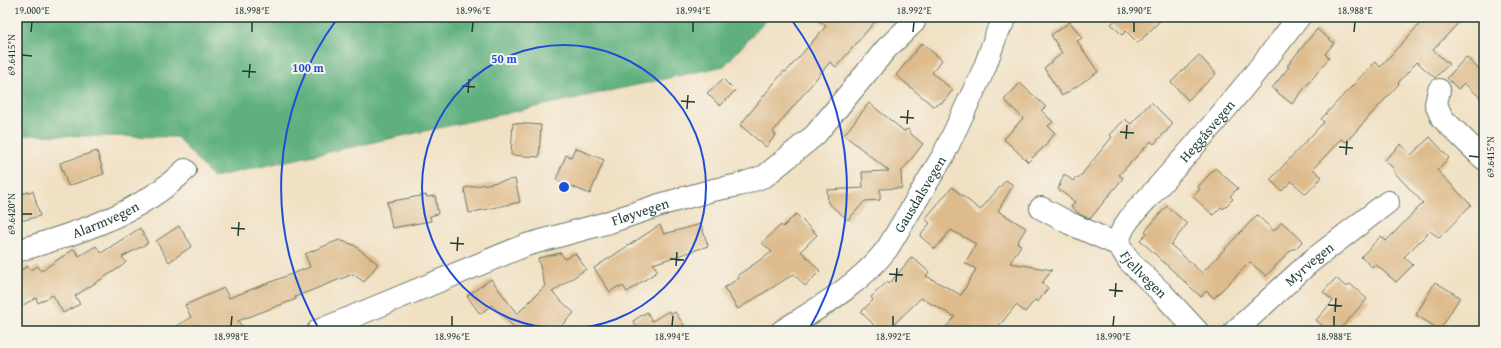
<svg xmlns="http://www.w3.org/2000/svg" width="1501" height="348" viewBox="0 0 1501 348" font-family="'Gentium Book Plus',serif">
<rect width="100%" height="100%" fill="#f7f3e8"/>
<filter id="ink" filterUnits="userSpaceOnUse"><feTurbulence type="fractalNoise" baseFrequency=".025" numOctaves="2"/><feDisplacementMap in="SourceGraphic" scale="8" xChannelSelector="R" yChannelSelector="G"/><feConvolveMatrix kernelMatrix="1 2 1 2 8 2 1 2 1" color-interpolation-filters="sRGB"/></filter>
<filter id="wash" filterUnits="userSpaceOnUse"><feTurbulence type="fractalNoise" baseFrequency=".012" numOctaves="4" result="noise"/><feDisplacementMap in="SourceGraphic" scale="16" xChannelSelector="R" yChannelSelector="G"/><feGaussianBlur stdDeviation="0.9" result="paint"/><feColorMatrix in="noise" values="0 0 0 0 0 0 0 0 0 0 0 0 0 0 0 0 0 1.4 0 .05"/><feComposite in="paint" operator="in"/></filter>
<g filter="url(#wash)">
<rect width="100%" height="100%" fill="#f1e1c4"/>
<path fill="#5eb07e" stroke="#3e7659" d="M 17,17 L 769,17 L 724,66 L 213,177 L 177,137 L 17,135 Z"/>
<g id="blocks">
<path fill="#debb8c" d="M 815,17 L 879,17 L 836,67 L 830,62 L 782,120 L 773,132 L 776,135 L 766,147 L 740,125 L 784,71 L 786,72 L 826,26 Z
M 1113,17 L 1164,17 L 1138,43 L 1126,31 L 1122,35 L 1111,24 L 1116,20 Z
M 1426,17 L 1464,17 L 1433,50 L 1449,64 L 1435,78 L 1417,62 L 1398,83 L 1399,84 L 1346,142 L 1341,139 L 1313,169 L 1322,177 L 1306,194 L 1291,181 L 1282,191 L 1270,180 L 1324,122 L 1321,119 L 1369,68 L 1376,62 L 1380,67 Z
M 1070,22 L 1082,38 L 1077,41 L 1098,72 L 1062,96 L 1044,68 L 1062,53 L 1051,35 Z
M 1317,29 L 1334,43 L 1325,54 L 1329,58 L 1292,104 L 1272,88 L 1289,67 L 1287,66 Z
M 922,43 L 942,60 L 932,73 L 953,90 L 943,102 L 933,106 L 896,75 Z
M 1199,55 L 1216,74 L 1188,100 L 1171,82 Z
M 1466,57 L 1484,74 L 1484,101 L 1464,83 L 1458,89 L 1447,78 Z
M 723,79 L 735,91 L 720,106 L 707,93 Z
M 1020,83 L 1046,107 L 1041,110 L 1053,122 L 1048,126 L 1055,133 L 1047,142 L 1048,143 L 1028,162 L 1004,139 L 1023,118 L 1004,100 Z
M 1151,102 L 1173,124 L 1154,144 L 1151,141 L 1119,175 L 1123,178 L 1090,219 L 1081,215 L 1071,207 L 1075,202 L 1058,189 L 1064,174 L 1073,181 L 1076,177 L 1078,179 L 1112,137 L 1110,135 L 1125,119 L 1131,124 Z
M 869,103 L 904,131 L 908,129 L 911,134 L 923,144 L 901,172 L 902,188 L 880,189 L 880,200 L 865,201 L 848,220 L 828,203 L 827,190 L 863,188 L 862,172 L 889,171 L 844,135 Z
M 513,123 L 541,125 L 539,157 L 511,155 Z
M 1430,137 L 1449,158 L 1437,170 L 1471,205 L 1439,238 L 1430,231 L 1404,257 L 1413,265 L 1396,282 L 1375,264 L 1372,267 L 1361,257 L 1381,236 L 1386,241 L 1423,203 L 1394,172 L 1395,170 L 1385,160 L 1401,144 L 1411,155 Z
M 575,148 L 604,160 L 590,194 L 556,180 L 566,155 L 571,157 Z
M 97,151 L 104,174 L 68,186 L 60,163 Z
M 1215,168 L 1238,188 L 1230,196 L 1233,199 L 1223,209 L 1221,207 L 1213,215 L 1193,197 L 1200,189 L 1198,187 Z
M 515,179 L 520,202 L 469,213 L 464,188 Z
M 1006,180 L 1013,185 L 998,211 L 1026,228 L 1017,243 L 1021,245 L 1010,263 L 1052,270 L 1042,283 L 1048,288 L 1038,302 L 1035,300 L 1025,312 L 1016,305 L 995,331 L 942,331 L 955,317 L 921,298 L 887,331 L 880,331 L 861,312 L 873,300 L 871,297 L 887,282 L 889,284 L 912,257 L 929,272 L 926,276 L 961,295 L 976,269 L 965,263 L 976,244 L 951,230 L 935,249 L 920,236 L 930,223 L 925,219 L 952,187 L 980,210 Z
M 33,191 L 40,216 L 17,222 L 17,195 Z
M 426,195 L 427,197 L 435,196 L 438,214 L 430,216 L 431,221 L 392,228 L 387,202 Z
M 1167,206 L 1187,224 L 1171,245 L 1202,273 L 1257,215 L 1274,231 L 1282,222 L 1303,241 L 1295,249 L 1292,249 L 1266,276 L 1250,262 L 1214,298 L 1206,291 L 1201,297 L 1140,240 L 1147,233 L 1145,231 Z
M 796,214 L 817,235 L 801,251 L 820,271 L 805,286 L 794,274 L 738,309 L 724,288 L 739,278 L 738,275 L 772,252 L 762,243 L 781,225 L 783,227 Z
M 701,224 L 708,246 L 653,264 L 658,271 L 627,292 L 623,286 L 620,288 L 619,286 L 610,292 L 594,268 L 660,225 L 664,234 Z
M 179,226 L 192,246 L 169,262 L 156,241 Z
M 140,228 L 148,243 L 122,257 L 126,262 L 122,266 L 75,296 L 80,304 L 63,313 L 53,295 L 38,303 L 36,298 L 23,305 L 17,294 L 17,272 L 28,266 L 31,270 L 38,266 L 41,271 L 74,249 L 79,256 L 96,246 L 101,253 Z
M 339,240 L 354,245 L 378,264 L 364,282 L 353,274 L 295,297 L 296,299 L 238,321 L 246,331 L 169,331 L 191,317 L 185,305 L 224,288 L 229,298 L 310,267 L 305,254 Z
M 561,253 L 565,259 L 575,253 L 586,269 L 552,292 L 574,313 L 556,331 L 518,331 L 492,305 L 480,314 L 467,296 L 491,279 L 517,314 L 545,286 L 538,258 Z
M 1336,278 L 1346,287 L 1350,284 L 1367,299 L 1338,331 L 1328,331 L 1316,320 L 1333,301 L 1323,292 Z
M 1435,282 L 1460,297 L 1440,330 L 1416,315 Z
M 669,311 L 671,314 L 675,312 L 688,331 L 644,331 L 654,325 L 644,331 L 639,331 L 633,321 L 647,312 L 652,321 Z"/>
</g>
</g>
<g filter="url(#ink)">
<use href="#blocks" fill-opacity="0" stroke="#687666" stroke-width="1"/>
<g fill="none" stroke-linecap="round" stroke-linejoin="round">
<g stroke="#687666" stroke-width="24">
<g id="minor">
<path d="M 1439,90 L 1436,104 L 1442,118 L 1484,159"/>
<path id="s1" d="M 1041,208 L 1069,223 L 1119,245 L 1129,261 L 1161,292 L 1197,331"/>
<path id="s2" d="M 1119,245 C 1117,226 1145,202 1157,188 C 1207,133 1254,76 1299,17"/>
<path id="s3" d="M 17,251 C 75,234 140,214 185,170"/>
<path id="s4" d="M 318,331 L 526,245 L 606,223 L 666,203 L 713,190 L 739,185 L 765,176 L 815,135 L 886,49 L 914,22"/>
<path id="s5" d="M 782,331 C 820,307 859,285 887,249 L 943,156 L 984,69 L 997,33 L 1006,17"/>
<path id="s6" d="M 1235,331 L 1310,262 L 1388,202"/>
</g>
</g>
<use href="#minor" stroke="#fff" stroke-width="22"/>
</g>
</g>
<path fill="none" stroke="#1f3d34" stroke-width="1.5" d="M 31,32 L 32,22M 252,32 L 252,22M 472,32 L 473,22M 693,32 L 693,22M 913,32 L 914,22M 1134,32 L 1134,22M 1354,32 L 1355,22M 22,55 L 32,56M 242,71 L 256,72M 249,78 L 250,64M 462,86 L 475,87M 468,93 L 469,79M 681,101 L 695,102M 687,109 L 688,95M 900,117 L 914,118M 907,124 L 908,110M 1120,132 L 1134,133M 1126,139 L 1127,125M 1339,147 L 1353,148M 1346,155 L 1347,141M 1469,156 L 1479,157M 22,214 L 32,214M 231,228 L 245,229M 238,236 L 239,222M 450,243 L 464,244M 457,251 L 458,237M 670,259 L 684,260M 676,266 L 677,252M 889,274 L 903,275M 896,282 L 897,268M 1109,290 L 1123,291M 1115,297 L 1116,283M 1328,305 L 1342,306M 1335,312 L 1336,298M 231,326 L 232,316M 452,326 L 452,316M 672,326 L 673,316M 893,326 L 893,316M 1113,326 L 1114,316M 1334,326 L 1334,316"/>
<g fill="none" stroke="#1d4ed8" stroke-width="2">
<circle cx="564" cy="187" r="142"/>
<path d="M320 331A283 283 0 0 1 337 19M791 19A283 283 0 0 1 808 331"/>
</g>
<g text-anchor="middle" stroke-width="4" stroke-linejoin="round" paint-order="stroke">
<g font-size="14" fill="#1f3d34" stroke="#f7f3e8">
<text dy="5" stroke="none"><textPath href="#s2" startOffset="146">Heggåsvegen</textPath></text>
<text dy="5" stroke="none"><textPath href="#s5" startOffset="198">Gausdalsvegen</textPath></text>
<text dy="5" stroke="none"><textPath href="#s4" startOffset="344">Fløyvegen</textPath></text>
<text dy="5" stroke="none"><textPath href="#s3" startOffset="94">Alarmvegen</textPath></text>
<text dy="5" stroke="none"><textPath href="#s6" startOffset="100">Myrvegen</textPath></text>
<text dy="5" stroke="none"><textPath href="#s1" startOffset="125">Fjellvegen</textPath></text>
</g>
</g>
<circle cx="564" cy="187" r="6" fill="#1d4ed8" stroke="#f7f3e8" stroke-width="2"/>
<g font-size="12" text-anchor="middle" font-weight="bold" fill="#1d4ed8" stroke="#f7f3e8" stroke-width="4" stroke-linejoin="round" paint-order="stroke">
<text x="504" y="63">50 m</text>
<text x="308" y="72">100 m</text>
</g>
<rect width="1501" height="348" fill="none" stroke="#f7f3e8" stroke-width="44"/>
<rect x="22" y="22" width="1457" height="304" fill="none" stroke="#1f3d34" stroke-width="1.5"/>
<g font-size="10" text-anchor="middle" fill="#1f3d34">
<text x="32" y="14">19.000°E</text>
<text x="252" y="14">18.998°E</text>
<text x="473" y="14">18.996°E</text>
<text x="693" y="14">18.994°E</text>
<text x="914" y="14">18.992°E</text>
<text x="1134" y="14">18.990°E</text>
<text x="1355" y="14">18.988°E</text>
<text transform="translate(11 55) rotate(-90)" y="4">69.6415°N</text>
<text transform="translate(1490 157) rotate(-90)" y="4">69.6415°N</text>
<text transform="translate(11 214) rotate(-90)" y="4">69.6420°N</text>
<text x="231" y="340">18.998°E</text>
<text x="452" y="340">18.996°E</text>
<text x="672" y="340">18.994°E</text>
<text x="893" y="340">18.992°E</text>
<text x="1113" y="340">18.990°E</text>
<text x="1334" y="340">18.988°E</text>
</g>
</svg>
